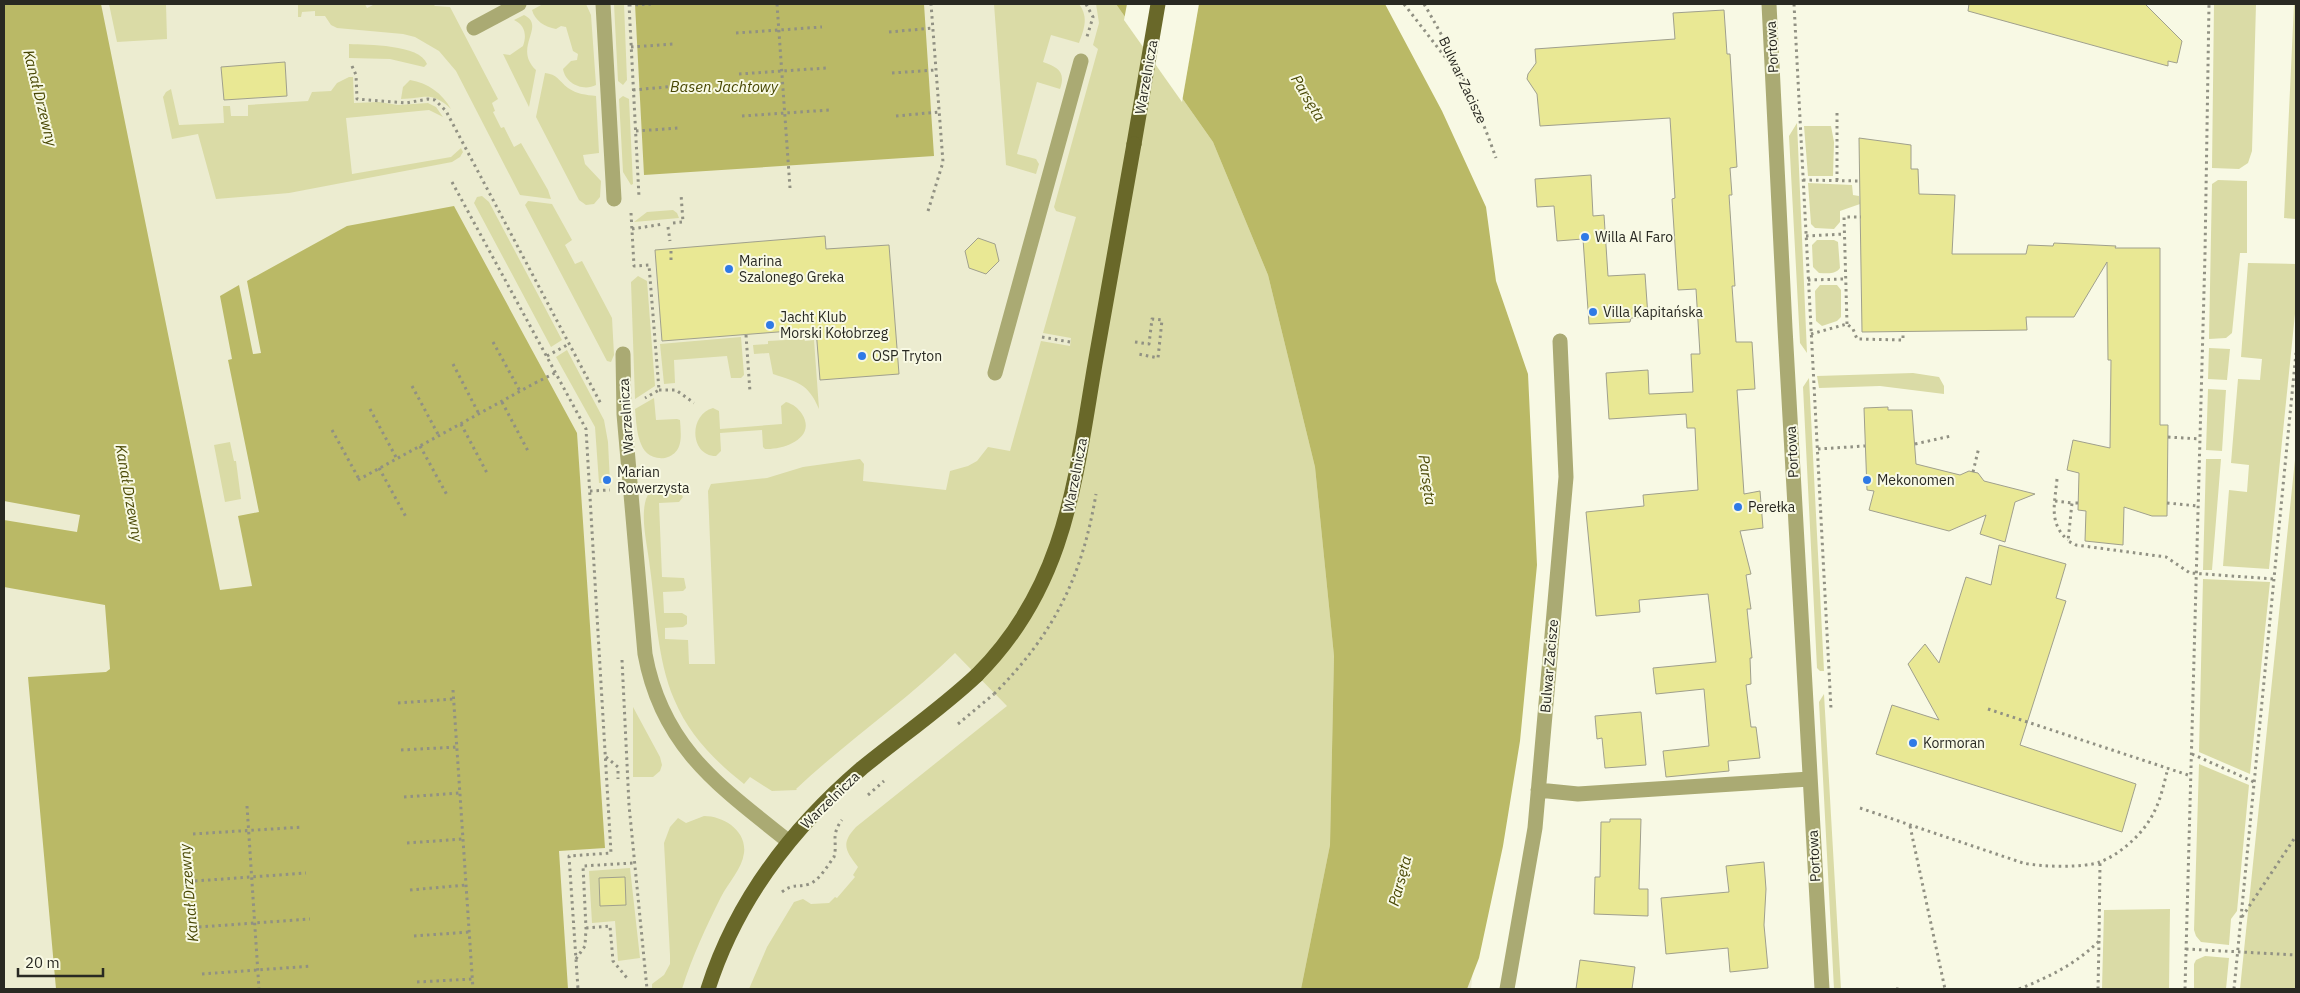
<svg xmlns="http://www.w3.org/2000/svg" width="2300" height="993" viewBox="0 0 2300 993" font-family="'IBM Plex Sans',sans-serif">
<rect width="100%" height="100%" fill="#f8f9e4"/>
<path fill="#ececd0" d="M 4,4 L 1354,4 L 1487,832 L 1471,989 L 4,989 Z"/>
<path fill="#dadba6" d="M 109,4 L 166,4 L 167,39 L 117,42 Z
M 298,4 L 365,4 L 367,8 L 375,4 L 433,4 L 435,6 L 450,7 L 498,99 L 492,103 L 495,111 L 493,112 L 501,128 L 504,127 L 514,147 L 521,143 L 548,190 L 551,199 L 520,195 L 456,71 L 439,51 L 415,37 L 403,34 L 337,28 L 331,25 L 325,16 L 315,16 L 315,11 L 302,12 L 301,17 L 298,17 Z
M 543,4 L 586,4 L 591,15 L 596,85 C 583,92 565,83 563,69 L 571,61 L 577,60 L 578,54 L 573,51 L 566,27 L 561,26 L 556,29 C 545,27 535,21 532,10 Z
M 614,4 L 624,4 L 627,80 L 623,85 L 618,81 Z
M 994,4 L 1079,4 C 1089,17 1084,29 1079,43 L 1051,35 L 1043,62 C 1058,67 1066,72 1060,89 L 1037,82 L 1017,154 L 1036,159 L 1039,164 L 1036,174 L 1006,165 Z
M 1096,4 L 1116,4 L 1213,142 L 1268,275 L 1315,467 L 1334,656 L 1330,845 L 1301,989 L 749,989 L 767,947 L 794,902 L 803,899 L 811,904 L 829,903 L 835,897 L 837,898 L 855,877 L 853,875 L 858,867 C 846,851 840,844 856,827 L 1007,706 L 955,653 C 905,702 847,741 796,789 L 797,790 L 772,791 L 750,777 L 744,784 C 714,760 689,735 674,699 C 657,659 656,611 650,568 C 648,548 641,523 645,503 C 648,488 663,479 676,486 L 683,497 L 679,502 L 659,503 L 662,577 L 684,578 L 686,588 L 683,591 L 663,592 L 664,613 L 682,613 L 687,616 L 687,624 L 683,627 L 665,628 L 665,639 L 688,640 L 689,664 L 715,664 L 708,491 L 711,484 L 767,478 L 803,467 L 860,459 L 864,464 L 863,481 L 946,490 L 950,471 L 968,466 L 977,461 L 988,447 L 1010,451 L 1041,341 L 1070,346 L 1071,338 L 1043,333 L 1076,217 L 1056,211 L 1054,207 L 1098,49 L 1093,45 L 1099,23 Z
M 2214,4 L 2256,4 L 2252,151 L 2248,163 L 2239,169 L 2212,168 Z
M 2294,4 L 2296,4 L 2296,219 L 2284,218 Z
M 524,15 C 547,26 512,47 536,70 L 529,107 L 503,54 L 510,55 L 523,46 C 527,35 525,25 514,20 Z
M 349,44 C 367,45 420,44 427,64 L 424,67 L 390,59 L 349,58 Z
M 545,73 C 557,74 559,81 568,88 C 577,94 586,95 596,96 L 599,153 L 583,155 L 585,164 L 601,181 L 600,197 L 594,204 L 586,205 L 579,200 L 536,117 Z
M 349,77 L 353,77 L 354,103 L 379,102 L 398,105 L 428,103 L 436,107 L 443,117 L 429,110 L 346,118 L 352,174 L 451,157 L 461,148 L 463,152 L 460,157 L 452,162 L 289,193 L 216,199 L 198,134 L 172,139 L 163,97 L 166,92 L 171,89 L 179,125 L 224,123 L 223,106 L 230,106 L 231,116 L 248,116 L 248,105 L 308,101 L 312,92 L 331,91 L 337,83 Z
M 410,80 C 428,83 442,93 451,109 C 430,90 425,99 401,99 L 403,87 Z
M 623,96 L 629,99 L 633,184 L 631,185 L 623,172 L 619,99 Z
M 1797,123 L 1807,353 L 1800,343 L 1789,136 Z
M 1804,126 L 1831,126 L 1834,142 L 1833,176 L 1808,176 Z
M 2218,180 L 2247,181 L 2247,253 L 2240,253 L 2232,333 L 2226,338 L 2209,339 L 2212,184 Z
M 1808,183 L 1852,185 L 1853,195 L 1859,196 L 1860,204 L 1840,211 L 1840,222 L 1834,229 L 1815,228 L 1811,224 Z
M 482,196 L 489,202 L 562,340 L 551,347 L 474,203 L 477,197 Z
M 528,201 L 552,204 L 572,240 L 565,245 L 575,264 L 582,261 L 612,318 L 614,355 L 611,362 L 607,361 L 525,205 Z
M 673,210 L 677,213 L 679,218 L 634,222 L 647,212 Z
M 1817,240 L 1834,240 L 1838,242 L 1840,268 C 1835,275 1827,273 1819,273 L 1813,267 L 1812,245 Z
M 2248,263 L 2296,264 L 2296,304 L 2269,569 L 2223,566 L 2229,490 L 2247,492 L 2249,465 L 2231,463 L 2238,379 L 2260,380 L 2262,359 L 2241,357 Z
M 638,276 L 647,281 L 655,386 L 635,399 L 631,282 Z
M 1820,285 L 1837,285 L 1841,290 L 1841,317 L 1837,321 L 1822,326 L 1816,321 L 1815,291 Z
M 741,337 L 744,375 L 741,378 L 731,378 L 727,356 L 674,360 L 675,383 L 664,384 L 660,344 Z
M 804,339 L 805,341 L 814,340 L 819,409 C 808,383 797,382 773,374 L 769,353 L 754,354 L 753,345 L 768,344 L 768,341 Z
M 2209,348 L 2230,349 L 2227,380 L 2208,379 Z
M 567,350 L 604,420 L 608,442 L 610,483 L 599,483 L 595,427 L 556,357 Z
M 1913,373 L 1939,377 L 1944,386 L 1944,394 L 1880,386 L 1819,388 L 1817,376 Z
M 1809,378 L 1824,671 L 1820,671 L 1817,668 L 1803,387 Z
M 2208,389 L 2226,390 L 2222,451 L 2206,450 Z
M 654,398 L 656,420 L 677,419 L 680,420 C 681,436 684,453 665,458 C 637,461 637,429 635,409 Z
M 786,402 C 793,404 798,408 802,414 C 817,438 784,450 765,449 L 763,447 L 762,430 L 720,433 L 721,451 L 716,456 C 690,456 688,415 713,408 L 719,411 L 720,429 L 782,424 L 781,406 Z
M 230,442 L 234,461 L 236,461 L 241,499 L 225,502 L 214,445 Z
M 2296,450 L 2296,989 L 2240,989 L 2246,931 Z
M 2206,459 L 2221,459 L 2212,570 L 2203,570 Z
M 2203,579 L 2270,582 L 2250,774 L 2199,752 Z
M 1824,694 L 1841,989 L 1834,989 L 1819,702 Z
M 633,707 L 660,757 L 662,765 L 660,771 L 653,777 L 633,777 Z
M 2199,764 L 2249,785 L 2237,911 L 2231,919 L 2229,945 L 2201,942 L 2196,936 L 2194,930 Z
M 704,816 C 724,816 747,831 744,853 C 742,869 728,883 721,897 C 706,927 692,957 682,989 L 652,989 L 652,984 L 664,975 L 670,964 L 670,955 L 664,843 L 670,827 L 678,818 L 686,823 Z
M 630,868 L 640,958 L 618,961 L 615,921 L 592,923 L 589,871 Z
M 2170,909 L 2169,989 L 2102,989 L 2104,910 Z
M 2205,956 L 2229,958 L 2226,989 L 2194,989 L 2194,964 L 2196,960 Z"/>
<path fill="#bab966" d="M 4,4 L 101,4 L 220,590 L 252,586 L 238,516 L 259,512 L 228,360 L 232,359 L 220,296 L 239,285 L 253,354 L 261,353 L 247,281 L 347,226 L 454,206 L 577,433 L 605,848 L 559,851 L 568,989 L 56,989 L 28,677 L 106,672 L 110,669 L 105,605 L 4,587 L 4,520 L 77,532 L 80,515 L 4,501 Z
M 635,4 L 924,4 L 934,156 L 644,175 Z
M 1116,4 L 1385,4 L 1442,111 L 1486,207 L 1496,281 L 1528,374 L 1537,565 L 1520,741 L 1503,846 L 1479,958 L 1467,989 L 1301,989 L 1330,845 L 1334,656 L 1315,467 L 1268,275 L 1213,142 Z"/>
<path fill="#f8f9e4" d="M 1127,4 L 1199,4 L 1182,102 L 1124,20 Z"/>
<path fill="#e9e894" stroke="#a0a08d" d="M 1969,4 L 2145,4 L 2182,41 L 2177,63 L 2168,61 L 2168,66 L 1968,11 Z
M 1724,10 L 1727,54 L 1730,54 L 1737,167 L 1730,168 L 1732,195 L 1729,195 L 1735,286 L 1732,286 L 1736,342 L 1752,342 L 1755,389 L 1737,390 L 1744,494 L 1760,491 L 1763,528 L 1740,531 L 1751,574 L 1746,575 L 1751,609 L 1747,609 L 1752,658 L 1750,658 L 1751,684 L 1746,685 L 1751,727 L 1756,727 L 1760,758 L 1728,761 L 1729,771 L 1666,777 L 1663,751 L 1709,746 L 1704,689 L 1656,694 L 1653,668 L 1716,662 L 1708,594 L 1639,600 L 1640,612 L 1596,616 L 1586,512 L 1644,506 L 1643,495 L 1698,490 L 1695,428 L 1687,428 L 1686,414 L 1609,419 L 1606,373 L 1648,370 L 1649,394 L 1693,392 L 1691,354 L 1700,354 L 1696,289 L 1678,290 L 1672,199 L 1675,198 L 1670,118 L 1540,126 L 1537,94 L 1527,79 L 1528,74 L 1536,63 L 1535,49 L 1675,39 L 1673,13 Z
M 285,62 L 287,96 L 224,100 L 221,67 Z
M 1859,138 L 1911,145 L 1911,169 L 1918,169 L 1919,194 L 1955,195 L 1952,254 L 2026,254 L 2028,245 L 2053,246 L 2054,243 L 2116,246 L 2115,248 L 2160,248 L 2160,425 L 2168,425 L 2167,516 L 2152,516 L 2124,507 L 2123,545 L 2085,541 L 2086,511 L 2078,510 L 2079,473 L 2067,470 L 2073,440 L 2110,448 L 2111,360 L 2108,360 L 2107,262 L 2074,317 L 2026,317 L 2027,330 L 1862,332 Z
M 1591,175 L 1593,216 L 1604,215 L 1608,276 L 1645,274 L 1648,317 L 1631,318 L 1630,322 L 1589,324 L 1583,239 L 1557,241 L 1554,206 L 1537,207 L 1535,179 Z
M 825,236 L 826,249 L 889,245 L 899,374 L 820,380 L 816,329 L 662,341 L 655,250 Z
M 978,238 L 995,244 L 999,261 L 986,274 L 969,268 L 965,251 Z
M 1888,407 L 1888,410 L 1912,410 L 1916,464 L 1960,475 L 1969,471 L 1973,472 L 1978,473 L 1984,481 L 2035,494 L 2015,502 L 2005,542 L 1980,534 L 1986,515 L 1949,531 L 1869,510 L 1874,491 L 1867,490 L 1864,408 Z
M 1999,545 L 2066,564 L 2056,598 L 2066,601 L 2020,745 L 2136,784 L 2122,832 L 1876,754 L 1892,705 L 1939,720 L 1908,664 L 1925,644 L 1939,663 L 1966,577 L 1991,585 Z
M 1641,712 L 1646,765 L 1605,768 L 1602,738 L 1597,739 L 1595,716 Z
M 1610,819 L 1641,819 L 1639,889 L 1648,889 L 1648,916 L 1594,914 L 1595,877 L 1600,877 L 1601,822 L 1610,822 Z
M 1764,862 L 1766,889 L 1764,925 L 1768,968 L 1730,972 L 1728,948 L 1666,954 L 1661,898 L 1729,892 L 1726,866 Z
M 625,877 L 626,905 L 600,906 L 599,878 Z
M 1580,960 L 1635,967 L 1632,989 L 1576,989 Z"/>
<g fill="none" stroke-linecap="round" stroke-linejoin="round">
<path stroke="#919183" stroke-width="3" stroke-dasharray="2.5 4" stroke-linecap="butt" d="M 629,4 L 639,197
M 777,4 L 790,188
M 1086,4 L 1093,17 L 1086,40
M 1404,4 L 1462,79
M 1424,4 C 1453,53 1477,104 1496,158
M 1794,4 L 1831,709
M 629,5 L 654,4
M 889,32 L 933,28
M 736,33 L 822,27
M 631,47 L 674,44
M 352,66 L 356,75 L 357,99 L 406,103 L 428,99 L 435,100 L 446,111 L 601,404
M 892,73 L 936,70
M 739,74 L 826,68
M 633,90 L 677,86
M 1837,113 L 1837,181
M 742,116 L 829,110
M 896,116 L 939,112
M 636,131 L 679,128
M 1803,180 L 1859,181
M 452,182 L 586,429 L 611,853 L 569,856 L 578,989
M 928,211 L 943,162 L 931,4
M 631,213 L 634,266 L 649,265 L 659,390 L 645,398
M 673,223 L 683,222 L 681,194
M 668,227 L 670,241
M 632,229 L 663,224
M 1806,236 L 1844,234
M 671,251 L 671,261
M 1808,280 L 1845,279
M 1847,324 L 1844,217 L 1861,217
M 1811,334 L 1847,324 L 1853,329 L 1857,339 L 1903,340 L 1903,331
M 746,335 L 750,392
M 1042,337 L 1070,342
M 493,342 L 520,391
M 1135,342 L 1149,344 L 1152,319 L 1162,320 L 1158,358 L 1138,354
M 547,356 L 569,344
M 453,364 L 479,414
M 535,383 L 555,373
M 412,386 L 439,436
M 659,390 L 676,390 L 694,403
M 502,402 L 528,451
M 370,409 L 397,459
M 461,424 L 487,473
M 332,430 L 359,479
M 2168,437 L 2200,439
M 1915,444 L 1951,436
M 420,446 L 447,495
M 1818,449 L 1865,446
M 379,468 L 406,517
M 1973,472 L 1979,447
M 2057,479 C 2055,503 2048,523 2068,540
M 358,480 L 535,383
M 590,491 L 610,490
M 2055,501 L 2072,503
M 2078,503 L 2072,503 L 2068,541 L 2076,545 L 2166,557 L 2190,573 L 2274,579
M 2167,503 L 2198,506
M 622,660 L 629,805 L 647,989
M 453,690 L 473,989
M 398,703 L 454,699
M 1988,709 L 2191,776
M 958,724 L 994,694
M 401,750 L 457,747
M 2192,754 L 2254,782
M 606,757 L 618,767 L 618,779
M 868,795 L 884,781
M 404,797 L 460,793
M 247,806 L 259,989
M 1860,808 L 2023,863 C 2041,867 2084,868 2100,862 C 2121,854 2145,832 2154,812 C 2161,799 2164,783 2168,768
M 1910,826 L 1945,989
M 193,834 L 303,827
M 407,843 L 463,839
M 195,881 L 306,873
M 410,890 L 466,885
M 782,892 C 793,883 798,888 809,884 C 819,881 828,865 834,857 C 838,842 830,836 842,820
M 2242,917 L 2296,836
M 199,927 L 310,919
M 586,928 L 610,926 L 613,961 L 627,978
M 414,936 L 469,932
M 2186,949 L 2296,955
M 576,959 L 585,946 L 586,928 L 583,866 L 633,863
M 202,974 L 312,966
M 417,982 L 472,979
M 1896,989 L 1901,989
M 2019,989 C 2049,977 2076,964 2099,941 L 2100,862
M 2098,989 L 2099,941
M 2185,989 L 2205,254 L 2209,4
M 2234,989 L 2296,353"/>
<path stroke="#aaaa73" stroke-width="15" d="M 603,4 L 614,199
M 1769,4 L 1785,328 L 1822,989
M 474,28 L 519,4
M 623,354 L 624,414 L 645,654 C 662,747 719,786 788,841
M 995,373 L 1081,61
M 1538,790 L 1578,794 L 1810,779
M 1507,989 L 1535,828 L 1566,477 L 1560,341"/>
<path stroke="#696829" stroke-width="15" d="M 1134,144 L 1158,4
M 708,989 C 736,901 792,828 862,768 C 900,737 941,709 977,675"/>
<path stroke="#919183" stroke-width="3" stroke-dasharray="2.5 4" stroke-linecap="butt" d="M 994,694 C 1054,634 1082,577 1096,494"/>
<path stroke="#696829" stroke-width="15" d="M 977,675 C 1066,586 1075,481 1095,364 C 1108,290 1121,217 1134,144"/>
</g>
<g fill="#2f7ae6" stroke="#f8f9e4" stroke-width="2">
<circle cx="1585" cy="237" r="5"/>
<circle cx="729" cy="269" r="5"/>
<circle cx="1593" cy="312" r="5"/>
<circle cx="770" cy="325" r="5"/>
<circle cx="862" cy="356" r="5"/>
<circle cx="607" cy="480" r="5"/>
<circle cx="1867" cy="480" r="5"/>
<circle cx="1738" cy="507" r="5"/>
<circle cx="1913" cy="743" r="5"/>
</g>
<g text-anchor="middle" stroke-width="4" stroke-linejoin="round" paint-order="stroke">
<g font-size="14" fill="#292922" stroke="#f8f9e4">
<text transform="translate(1772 47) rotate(-93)" y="5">Portowa</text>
<text transform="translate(1146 77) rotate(-80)" y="5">Warzelnicza</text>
<text transform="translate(1463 80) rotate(65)" y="5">Bulwar Zacisze</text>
<text transform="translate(626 416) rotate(-94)" y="5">Warzelnicza</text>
<text transform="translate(1792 452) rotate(-93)" y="5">Portowa</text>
<text transform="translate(1075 475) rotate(-79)" y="5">Warzelnicza</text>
<text transform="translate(1549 666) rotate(-85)" y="5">Bulwar Zacisze</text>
<text transform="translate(830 800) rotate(-44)" y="5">Warzelnicza</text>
<text transform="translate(1814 856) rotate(-93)" y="5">Portowa</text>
</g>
<g font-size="14" fill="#292922" stroke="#f8f9e4" text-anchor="start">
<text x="1595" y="242">Willa Al Faro</text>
<text x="739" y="266">Marina<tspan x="739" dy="16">Szalonego Greka</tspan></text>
<text x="1603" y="317">Villa Kapitańska</text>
<text x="780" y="322">Jacht Klub<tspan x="780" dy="16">Morski Kołobrzeg</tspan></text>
<text x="872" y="361">OSP Tryton</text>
<text x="617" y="477">Marian<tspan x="617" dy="16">Rowerzysta</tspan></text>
<text x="1877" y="485">Mekonomen</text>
<text x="1748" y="512">Perełka</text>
<text x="1923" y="748">Kormoran</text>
</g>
<g font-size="15" font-style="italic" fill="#484703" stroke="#f8f9e4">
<text x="724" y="92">Basen Jachtowy</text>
<text transform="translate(40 98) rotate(76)" y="5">Kanał Drzewny</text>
<text transform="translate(1308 98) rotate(59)" y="5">Parsęta</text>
<text transform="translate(1427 480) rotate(82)" y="5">Parsęta</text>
<text transform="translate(129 493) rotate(80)" y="5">Kanał Drzewny</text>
<text transform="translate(1400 881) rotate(-75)" y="5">Parsęta</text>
<text transform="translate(189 893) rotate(-95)" y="5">Kanał Drzewny</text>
</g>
</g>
<rect width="2300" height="993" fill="none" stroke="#292922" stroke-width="10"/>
<path d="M18 968v8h85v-8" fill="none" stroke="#292922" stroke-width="2.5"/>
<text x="25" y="968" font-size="15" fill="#292922" stroke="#f8f9e4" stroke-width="4" paint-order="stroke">20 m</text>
</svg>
